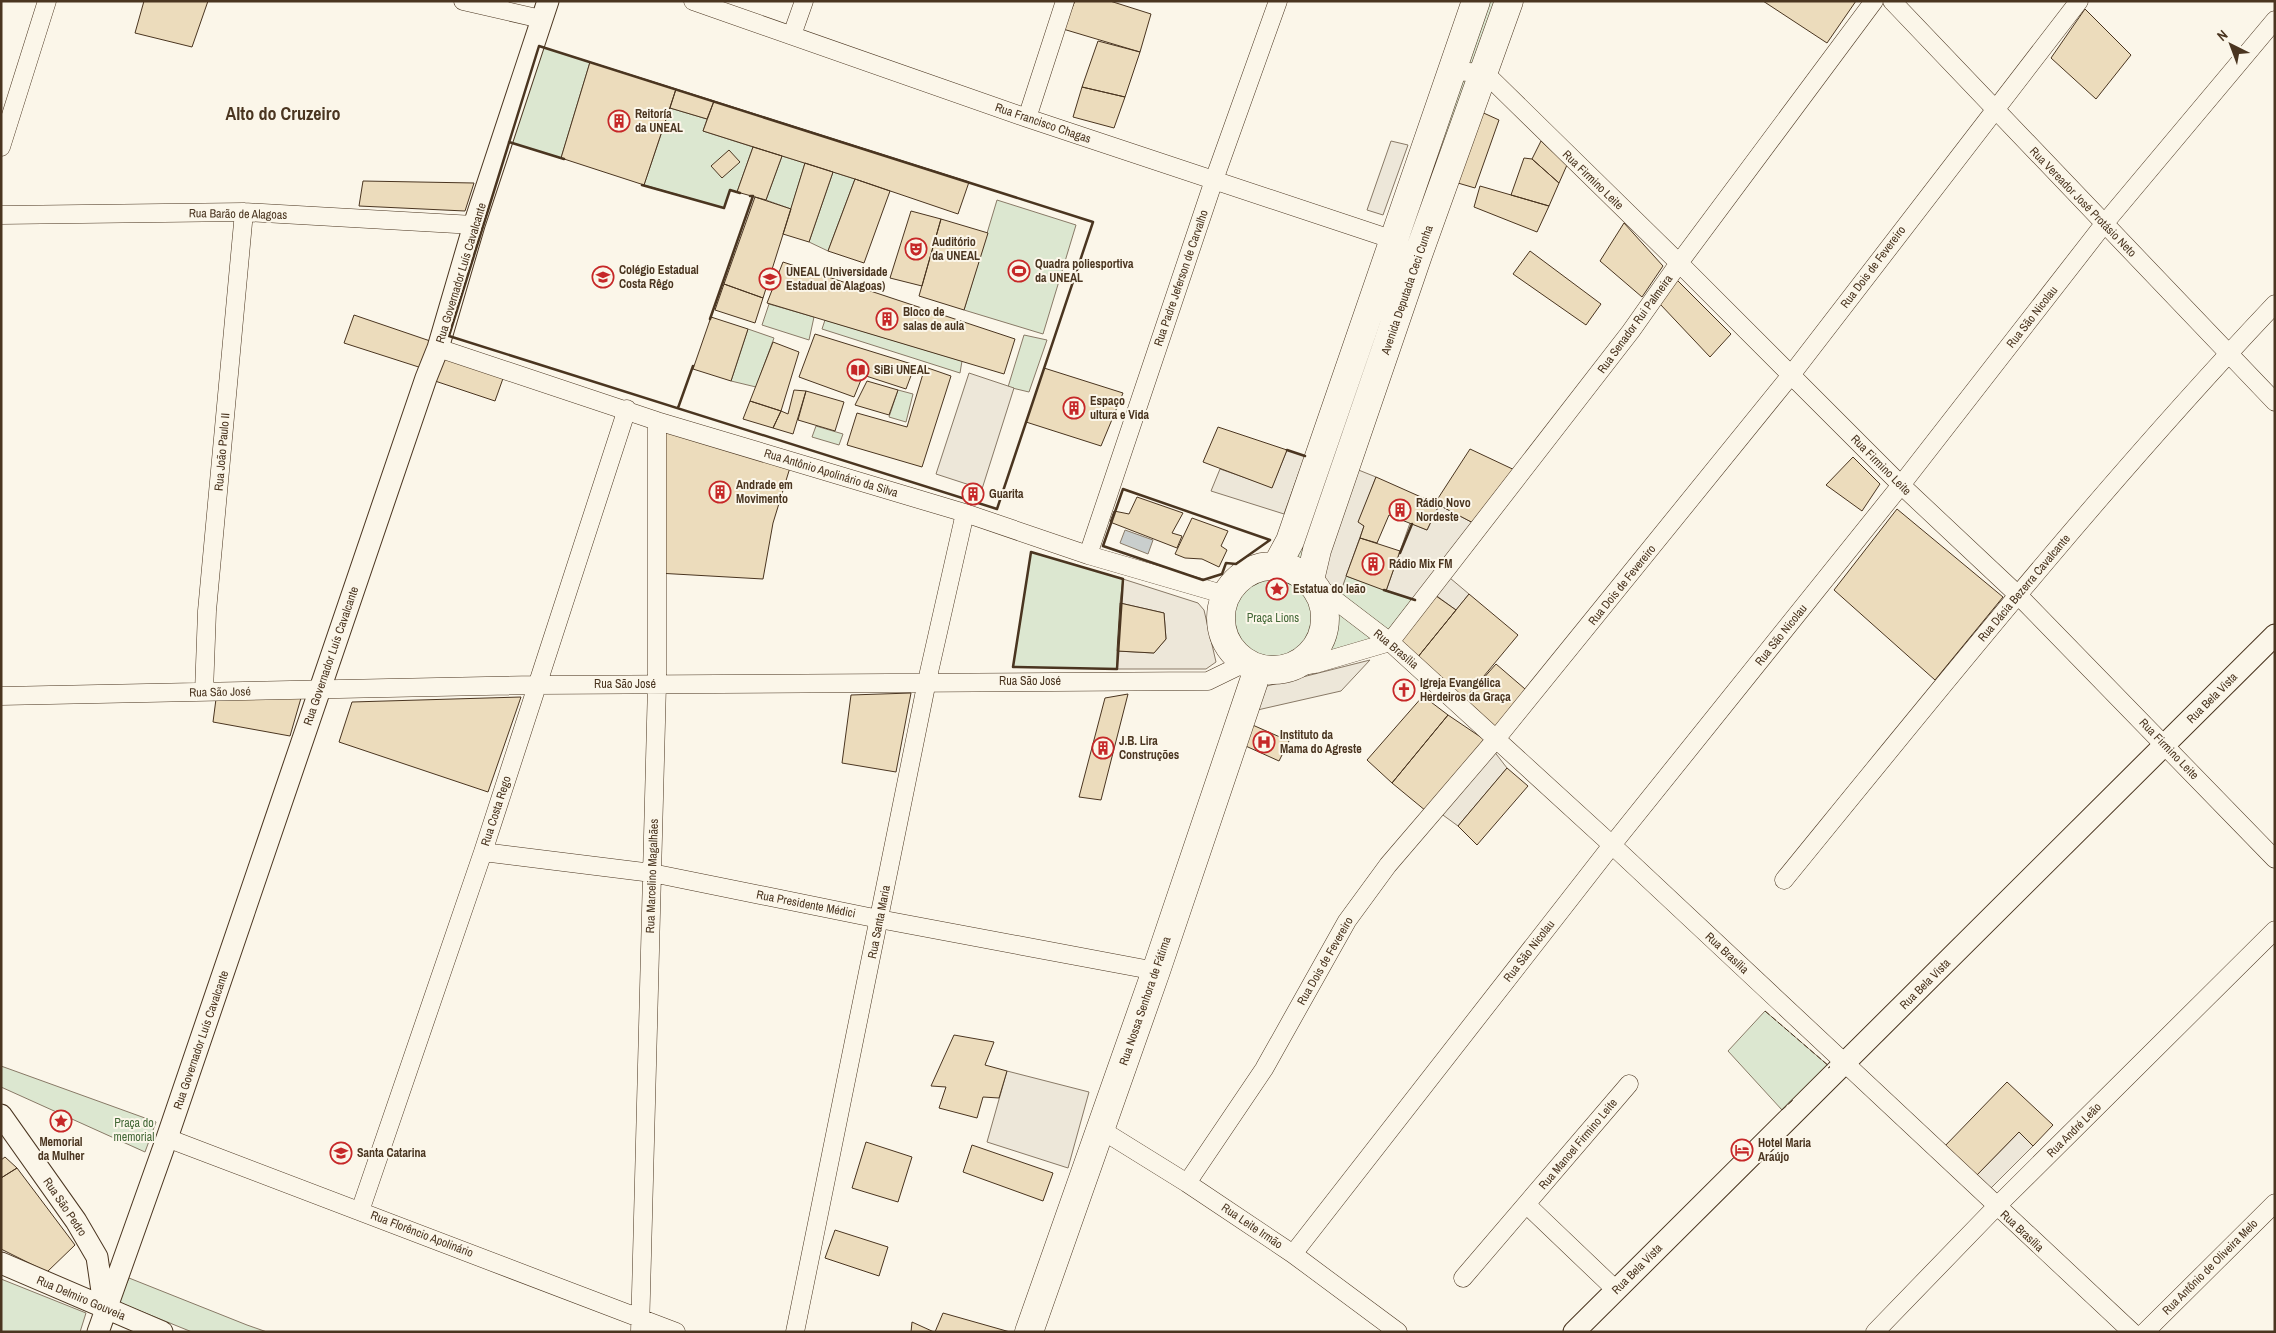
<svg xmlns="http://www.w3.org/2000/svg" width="2276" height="1333" viewBox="0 0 2276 1333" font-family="'Archivo Narrow',sans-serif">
<rect width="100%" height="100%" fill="#fbf6e9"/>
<path fill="#dce7d0" stroke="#887966" d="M 1477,1 L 1509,1 L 1317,550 L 1337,601 L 1346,576 L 1421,602 L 1390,642 L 1287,669 L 1270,671 L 1245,663 L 1225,640 L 1221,625 L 1226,595 L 1238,579 L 1256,568 L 1277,565 Z
M 539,46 L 590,62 L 561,158 L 509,142 Z
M 670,108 L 707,119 L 703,131 L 753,147 L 737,192 L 730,190 L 724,208 L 644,185 Z
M 782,156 L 805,163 L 791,209 L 766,200 Z
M 833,172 L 855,179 L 828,251 L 809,242 Z
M 997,200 L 1076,225 L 1043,334 L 964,310 Z
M 769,304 L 814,317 L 809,340 L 762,325 Z
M 825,320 L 962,361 L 960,373 L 822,329 Z
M 748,329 L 774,338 L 756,387 L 731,381 Z
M 1024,335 L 1047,340 L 1029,392 L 1008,387 Z
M 898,390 L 913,394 L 906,422 L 889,417 Z
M 816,426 L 843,434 L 839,445 L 812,437 Z
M 1031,552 L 1123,579 L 1117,669 L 1013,667 Z
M 1765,1011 L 1830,1067 L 1782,1110 L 1728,1051 Z
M 1,1066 L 156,1122 L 145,1152 L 1,1087 Z
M 129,1278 L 247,1325 L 267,1332 L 192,1332 L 118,1302 Z
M 1,1279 L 86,1313 L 80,1332 L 1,1332 Z"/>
<path fill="#ede7d9" stroke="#887966" d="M 1391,141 L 1408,145 L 1383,215 L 1367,210 Z
M 969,373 L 1014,388 L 982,489 L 936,474 Z
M 1287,450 L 1305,456 L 1284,514 L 1211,491 L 1220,469 L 1272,487 Z
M 1346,465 L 1376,477 L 1359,522 L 1364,526 L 1337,602 L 1314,584 Z
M 1439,505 L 1479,526 L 1444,573 L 1469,594 L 1456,610 L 1430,591 L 1421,602 L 1386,591 L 1410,523 L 1427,530 Z
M 1123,579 L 1198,603 L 1204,610 L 1216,662 L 1206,669 L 1117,669 L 1117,651 L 1154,653 L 1166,639 L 1164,613 L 1120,603 Z
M 1370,660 L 1341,691 L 1253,711 L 1259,688 Z
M 1490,746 L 1507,768 L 1458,826 L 1436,810 Z
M 1007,1071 L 1089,1092 L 1068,1168 L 987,1142 Z
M 2019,1132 L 2033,1146 L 1988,1191 L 1974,1178 Z"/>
<path fill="#c9cecd" stroke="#887966" d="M 1125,530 L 1153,540 L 1148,554 L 1120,543 Z"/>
<path fill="#ecdcbc" stroke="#4a3520" d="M 144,1 L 208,1 L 192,47 L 135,33 Z
M 1075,1 L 1110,1 L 1151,14 L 1140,52 L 1063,29 Z
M 1763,1 L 1856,1 L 1827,43 Z
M 2085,9 L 2131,55 L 2096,99 L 2051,58 Z
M 1098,41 L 1140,52 L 1125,97 L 1082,87 Z
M 590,62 L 676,89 L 644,185 L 561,158 Z
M 1082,87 L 1125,97 L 1114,128 L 1073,117 Z
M 676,89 L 714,101 L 707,119 L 670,108 Z
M 714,101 L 969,182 L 958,214 L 855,179 L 703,131 Z
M 1477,110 L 1499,120 L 1475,188 L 1451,181 Z
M 1541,141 L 1567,165 L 1559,183 L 1532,159 Z
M 753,147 L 782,156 L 766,200 L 737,192 Z
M 729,150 L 740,162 L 722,178 L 711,166 Z
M 1524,158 L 1532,159 L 1559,183 L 1549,206 L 1511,195 Z
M 805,163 L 833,172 L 809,242 L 783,234 Z
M 855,179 L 890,191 L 864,263 L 828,251 Z
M 363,181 L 474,183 L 465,211 L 359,206 Z
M 1480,186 L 1549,206 L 1537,232 L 1474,207 Z
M 755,197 L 791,209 L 763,298 L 724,284 Z
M 911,211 L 941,219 L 922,286 L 890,278 Z
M 941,219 L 988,233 L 964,310 L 919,296 Z
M 1624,223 L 1663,266 L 1642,297 L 1600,261 Z
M 1530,251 L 1601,304 L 1586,325 L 1513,274 Z
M 783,262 L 1015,339 L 1004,374 L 767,303 Z
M 1677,280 L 1731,334 L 1710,357 L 1660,304 Z
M 724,284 L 763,298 L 755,323 L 715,310 Z
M 354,315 L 439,344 L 428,370 L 344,343 Z
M 711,317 L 748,329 L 731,381 L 693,369 Z
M 815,334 L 915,365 L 906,389 L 863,375 L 854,397 L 799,377 Z
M 773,342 L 799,352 L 781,411 L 750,401 Z
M 438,348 L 506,370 L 495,401 L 426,378 Z
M 925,367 L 951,376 L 922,467 L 847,445 L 857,413 L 907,427 Z
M 1044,368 L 1123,393 L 1101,446 L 1026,422 Z
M 867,381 L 898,390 L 889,415 L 855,405 Z
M 794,390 L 806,391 L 793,434 L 773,428 L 781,411 L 788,414 Z
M 806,391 L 844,402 L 835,431 L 798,420 Z
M 750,401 L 781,411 L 773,428 L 743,419 Z
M 657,421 L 792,461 L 773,523 L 763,579 L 657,573 Z
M 1218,427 L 1287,450 L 1272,488 L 1203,462 Z
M 1470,449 L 1521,473 L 1479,526 L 1435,503 Z
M 1853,457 L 1880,484 L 1862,511 L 1826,485 Z
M 1376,477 L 1439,505 L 1427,530 L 1389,515 L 1377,543 L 1360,538 L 1364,526 L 1358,522 Z
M 971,488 L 978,490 L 975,499 L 968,497 Z
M 1137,497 L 1183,513 L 1172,533 L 1182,536 L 1177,548 L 1110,522 L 1114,511 L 1129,514 Z
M 1897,509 L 2003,597 L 1935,680 L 1834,590 Z
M 1192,518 L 1228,531 L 1221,546 L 1227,550 L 1219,567 L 1202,559 L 1185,558 L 1175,554 Z
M 1360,538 L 1400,551 L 1386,591 L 1346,576 Z
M 1429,591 L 1456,610 L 1413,663 L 1390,642 Z
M 1469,594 L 1518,635 L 1459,706 L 1413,663 Z
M 1120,603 L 1164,613 L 1166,639 L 1154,653 L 1117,651 Z
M 1496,664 L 1532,695 L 1496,739 L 1459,706 Z
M 911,693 L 896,772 L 842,763 L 851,695 Z
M 1128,694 L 1101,800 L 1079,797 L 1105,698 Z
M 1423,696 L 1448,715 L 1392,783 L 1367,760 Z
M 521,697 L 488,792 L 339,742 L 352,702 Z
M 301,698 L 290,736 L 213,722 L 216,699 Z
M 1448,715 L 1485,740 L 1426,811 L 1392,783 Z
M 1248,723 L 1289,741 L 1279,761 L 1239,743 Z
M 1507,768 L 1528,786 L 1477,845 L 1458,826 Z
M 954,1035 L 994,1042 L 985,1065 L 1007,1071 L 999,1098 L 983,1097 L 977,1118 L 939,1108 L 946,1087 L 931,1086 Z
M 2007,1082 L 2053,1125 L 2033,1146 L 2019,1132 L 1974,1178 L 1943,1148 Z
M 866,1142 L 912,1157 L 898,1202 L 852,1188 Z
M 972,1145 L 1053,1173 L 1043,1201 L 963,1172 Z
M 5,1157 L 17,1168 L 1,1178 L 1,1160 Z
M 17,1168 L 75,1245 L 47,1272 L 1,1249 L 1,1178 Z
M 835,1230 L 888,1247 L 879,1276 L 825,1258 Z
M 943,1313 L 1010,1332 L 935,1332 Z
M 912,1322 L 934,1332 L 935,1332 L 911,1332 Z"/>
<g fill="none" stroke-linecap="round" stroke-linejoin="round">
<g stroke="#4a3520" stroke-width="19">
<path id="minor" d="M 463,1 L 541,19
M 693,1 L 1027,118 L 1394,240
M 1892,1 L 2275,402
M 792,35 L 804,1
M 1452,71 L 1485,73 L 1679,263 L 1901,485 L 2017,594 L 2275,859
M 1027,118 L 1065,1
M 1,147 L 47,1
M 1,215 L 244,212 L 474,225
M 438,348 L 657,421 L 965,513 L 1088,555 L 1226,595
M 1088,555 L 1214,180 L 1278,1
M 1314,584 L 1390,642 L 1612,845 L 2132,1332
M 1390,642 L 1631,331 L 1679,263 L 1874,1
M 1287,669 L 1315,664 L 1390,642
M 204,692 L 207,611 L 244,212
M 1,696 L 536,685 L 1208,681 L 1245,663
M 483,852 L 652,873 L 879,919 L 1156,971
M 1784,880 C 1943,685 2101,488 2275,304
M 1100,1129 L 1187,1183 L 1293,1254 L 1398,1332
M 167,1138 L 676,1332
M 1187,1183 L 1264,1069 L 1347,921 L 1388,865 L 1496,739 L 1791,375 L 2079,1
M 1527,1205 L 1616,1290
M 360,1211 L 483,852 L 627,409
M 1293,1254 L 1612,845 L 1901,485 L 2104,224 L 2275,20
M 1463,1278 L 1629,1084
M 640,1332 L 657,684 L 657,421
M 795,1332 L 927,681 L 965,513
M 1875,1332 L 1996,1207 L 2275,930
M 2145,1332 L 2275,1203"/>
</g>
<g stroke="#4a3520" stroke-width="23">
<path id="tertiary" d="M 1,1115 L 76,1221 L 97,1257 L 104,1305
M 1,1263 L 162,1332
M 98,1332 L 167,1138 L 426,378 L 438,348 L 474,225 L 548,1
M 1574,1332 L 2275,635"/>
</g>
<g stroke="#4a3520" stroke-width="29">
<path id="primary" d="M 1277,565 L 1290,541 L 1476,1
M1221 618a52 52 0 1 1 104 0a52 52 0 1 1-104 0Z
M 1310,580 L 1317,550 L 1418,255 L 1509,1
M 1029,1332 L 1156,971 L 1258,669"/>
</g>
<use href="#minor" stroke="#fbf6e9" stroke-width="18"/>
<use href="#tertiary" stroke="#fbf6e9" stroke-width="21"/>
<use href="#primary" stroke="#fbf6e9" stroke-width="28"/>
<path stroke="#4a3520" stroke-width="1" stroke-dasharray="6 2.5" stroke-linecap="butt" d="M 1765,1011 L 1830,1067 L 1828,1068
M 1782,1110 L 1793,1100"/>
<path stroke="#4a3520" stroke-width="2.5" d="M 539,46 L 1093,222 L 997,509 L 449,336 Z
M 509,142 L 564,159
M 642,185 L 724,208 L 730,190 L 740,193
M 710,319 L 753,196 L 750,196
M 678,408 L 693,366
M 1287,450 L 1305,456
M 1123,489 L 1270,540 L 1236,564 L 1226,563 L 1222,574 L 1203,580 L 1103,546 Z
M 1031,552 L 1123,579 L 1117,669 L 1013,667 Z
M 1400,553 L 1412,524
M 1384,590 L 1415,600"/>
</g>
<defs>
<g id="building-ring" transform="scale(1.125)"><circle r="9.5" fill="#fbf6e9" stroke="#c62828" stroke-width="1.5"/><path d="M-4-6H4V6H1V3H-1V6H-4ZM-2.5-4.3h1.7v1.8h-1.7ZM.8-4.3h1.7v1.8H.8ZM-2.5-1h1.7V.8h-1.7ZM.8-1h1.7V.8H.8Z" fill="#c62828"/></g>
<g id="theatre-ring" transform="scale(1.125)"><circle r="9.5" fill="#fbf6e9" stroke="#c62828" stroke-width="1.5"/><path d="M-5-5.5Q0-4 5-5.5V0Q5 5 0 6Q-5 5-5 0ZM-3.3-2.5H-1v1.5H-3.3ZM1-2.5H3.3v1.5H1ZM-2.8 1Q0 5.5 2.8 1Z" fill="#c62828"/></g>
<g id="stadium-ring" transform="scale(1.125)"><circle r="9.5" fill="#fbf6e9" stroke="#c62828" stroke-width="1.5"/><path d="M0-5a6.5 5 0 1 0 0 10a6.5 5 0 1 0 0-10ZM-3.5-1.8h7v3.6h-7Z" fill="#c62828"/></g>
<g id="school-ring" transform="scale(1.125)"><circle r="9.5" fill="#fbf6e9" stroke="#c62828" stroke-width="1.5"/><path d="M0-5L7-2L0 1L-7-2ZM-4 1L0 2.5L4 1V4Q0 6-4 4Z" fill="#c62828"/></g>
<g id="university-ring" transform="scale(1.125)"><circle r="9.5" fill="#fbf6e9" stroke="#c62828" stroke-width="1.5"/><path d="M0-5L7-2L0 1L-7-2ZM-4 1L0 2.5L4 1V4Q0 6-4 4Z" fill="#c62828"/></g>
<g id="library-ring" transform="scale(1.125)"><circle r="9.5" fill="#fbf6e9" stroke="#c62828" stroke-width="1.5"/><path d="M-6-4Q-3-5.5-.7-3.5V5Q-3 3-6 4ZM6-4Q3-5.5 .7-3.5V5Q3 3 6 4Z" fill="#c62828"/></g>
<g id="sight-ring" transform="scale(1.125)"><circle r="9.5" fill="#fbf6e9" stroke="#c62828" stroke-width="1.5"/><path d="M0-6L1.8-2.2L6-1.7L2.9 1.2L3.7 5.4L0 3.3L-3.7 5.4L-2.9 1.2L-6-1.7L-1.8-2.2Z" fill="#c62828"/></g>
<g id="church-ring" transform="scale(1.125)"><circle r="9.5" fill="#fbf6e9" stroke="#c62828" stroke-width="1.5"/><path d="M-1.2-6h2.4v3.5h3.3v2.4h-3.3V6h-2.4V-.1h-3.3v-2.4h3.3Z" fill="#c62828"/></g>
<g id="hospital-ring" transform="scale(1.125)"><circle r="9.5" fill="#fbf6e9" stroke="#c62828" stroke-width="1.5"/><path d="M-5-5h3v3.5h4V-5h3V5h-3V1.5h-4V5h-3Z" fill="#c62828"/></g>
<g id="hotel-ring" transform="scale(1.125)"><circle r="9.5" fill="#fbf6e9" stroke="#c62828" stroke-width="1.5"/><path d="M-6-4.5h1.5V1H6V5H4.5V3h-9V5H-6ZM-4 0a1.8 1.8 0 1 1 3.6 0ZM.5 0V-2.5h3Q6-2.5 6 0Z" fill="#c62828"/></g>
</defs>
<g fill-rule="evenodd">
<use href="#building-ring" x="619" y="121"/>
<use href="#theatre-ring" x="916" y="249"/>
<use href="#stadium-ring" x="1019" y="271"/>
<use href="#school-ring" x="603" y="277"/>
<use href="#university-ring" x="770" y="279"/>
<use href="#building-ring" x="887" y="319"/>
<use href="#library-ring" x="858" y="370"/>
<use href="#building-ring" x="1074" y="408"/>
<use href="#building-ring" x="720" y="492"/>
<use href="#building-ring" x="973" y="494"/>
<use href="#building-ring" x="1400" y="510"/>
<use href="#building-ring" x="1373" y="564"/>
<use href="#sight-ring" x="1277" y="589"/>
<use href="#church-ring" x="1404" y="690"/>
<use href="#hospital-ring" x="1264" y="742"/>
<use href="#building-ring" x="1103" y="748"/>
<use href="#sight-ring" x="61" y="1121"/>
<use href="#hotel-ring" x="1742" y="1150"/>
<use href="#school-ring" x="341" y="1153"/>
</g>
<g text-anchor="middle" stroke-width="4" stroke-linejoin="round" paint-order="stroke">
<g font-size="12" font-weight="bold" fill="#4a3520" stroke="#fbf6e9" text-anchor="start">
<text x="635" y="118">Reitoría<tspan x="635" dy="14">da UNEAL</tspan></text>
<text x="932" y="246">Auditório<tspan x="932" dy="14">da UNEAL</tspan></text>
<text x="1035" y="268">Quadra poliesportiva<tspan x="1035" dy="14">da UNEAL</tspan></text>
<text x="619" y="274">Colégio Estadual<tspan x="619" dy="14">Costa Rêgo</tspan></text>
<text x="786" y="276">UNEAL (Universidade<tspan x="786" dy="14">Estadual de Alagoas)</tspan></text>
<text x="903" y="316">Bloco de<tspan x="903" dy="14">salas de aula</tspan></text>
<text x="874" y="374">SiBi UNEAL</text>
<text x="1090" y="405">Espaço<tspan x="1090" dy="14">ultura e Vida</tspan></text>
<text x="736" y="489">Andrade em<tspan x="736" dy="14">Movimento</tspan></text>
<text x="989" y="498">Guarita</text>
<text x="1416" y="507">Rádio Novo<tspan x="1416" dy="14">Nordeste</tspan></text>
<text x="1389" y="568">Rádio Mix FM</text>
<text x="1293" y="593">Estatua do leão</text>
<text x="1420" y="687">Igreja Evangélica<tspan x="1420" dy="14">Herdeiros da Graça</tspan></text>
<text x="1280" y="739">Instituto da<tspan x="1280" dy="14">Mama do Agreste</tspan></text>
<text x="1119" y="745">J.B. Lira<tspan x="1119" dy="14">Construções</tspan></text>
<text x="61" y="1146" text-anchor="middle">Memorial<tspan x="61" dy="14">da Mulher</tspan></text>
<text x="1758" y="1147">Hotel Maria<tspan x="1758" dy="14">Araújo</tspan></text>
<text x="357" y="1157">Santa Catarina</text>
</g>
<g font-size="12" fill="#4a3520" stroke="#fbf6e9">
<text transform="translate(1043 123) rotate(19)" y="4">Rua Francisco Chagas</text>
<text transform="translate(1593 180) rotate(44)" y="4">Rua Firmino Leite</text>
<text transform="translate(2083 202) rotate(46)" y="4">Rua Vereador José Protásio Neto</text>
<text transform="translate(238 214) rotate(1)" y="4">Rua Barão de Alagoas</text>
<text transform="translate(1873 267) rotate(-53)" y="4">Rua Dois de Fevereiro</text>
<text transform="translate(461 273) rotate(-73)" y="4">Rua Governador Luís Cavalcante</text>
<text transform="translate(1181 278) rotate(-71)" y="4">Rua Padre Jeferson de Carvalho</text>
<text transform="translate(1407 290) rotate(-71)" y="4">Avenida Deputada Ceci Cunha</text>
<text transform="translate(2032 317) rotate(-52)" y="4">Rua São Nicolau</text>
<text transform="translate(1635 324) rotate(-54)" y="4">Rua Senador Rui Palmeira</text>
<text transform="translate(222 452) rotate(-85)" y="4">Rua João Paulo II</text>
<text transform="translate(1881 465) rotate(45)" y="4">Rua Firmino Leite</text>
<text transform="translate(831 473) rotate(17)" y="4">Rua Antônio Apolinário da Silva</text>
<text transform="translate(1622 585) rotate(-51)" y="4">Rua Dois de Fevereiro</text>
<text transform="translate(2024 588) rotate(-50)" y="4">Rua Dácia Bezerra Cavalcante</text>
<text transform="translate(1781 635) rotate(-51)" y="4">Rua São Nicolau</text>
<text transform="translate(1396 649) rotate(40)" y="4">Rua Brasília</text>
<text transform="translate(331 656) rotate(-71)" y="4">Rua Governador Luís Cavalcante</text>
<text x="1030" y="685">Rua São José</text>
<text x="625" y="688">Rua São José</text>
<text transform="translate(220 692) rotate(-1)" y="4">Rua São José</text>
<text transform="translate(2212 698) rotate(-45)" y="4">Rua Bela Vista</text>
<text transform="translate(2169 749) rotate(46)" y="4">Rua Firmino Leite</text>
<text transform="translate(496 811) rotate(-72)" y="4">Rua Costa Rego</text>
<text transform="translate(652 876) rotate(-88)" y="4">Rua Marcelino Magalhães</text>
<text transform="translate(806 904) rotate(11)" y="4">Rua Presidente Médici</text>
<text transform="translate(879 922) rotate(-79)" y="4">Rua Santa Maria</text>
<text transform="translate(1529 951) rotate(-52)" y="4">Rua São Nicolau</text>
<text transform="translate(1727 953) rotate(43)" y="4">Rua Brasília</text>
<text transform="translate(1325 961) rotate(-60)" y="4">Rua Dois de Fevereiro</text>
<text transform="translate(1925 984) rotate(-45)" y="4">Rua Bela Vista</text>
<text transform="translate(1145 1001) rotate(-71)" y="4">Rua Nossa Senhora de Fátima</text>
<text transform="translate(201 1040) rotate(-71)" y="4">Rua Governador Luís Cavalcante</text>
<text transform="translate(2074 1130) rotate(-45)" y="4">Rua André Leão</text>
<text transform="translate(1578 1144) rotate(-50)" y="4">Rua Manoel Firmino Leite</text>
<text transform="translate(65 1207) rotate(56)" y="4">Rua São Pedro</text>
<text transform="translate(1252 1226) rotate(34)" y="4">Rua Leite Irmão</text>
<text transform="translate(2022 1231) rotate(43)" y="4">Rua Brasília</text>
<text transform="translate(422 1234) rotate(21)" y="4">Rua Florêncio Apolinário</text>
<text transform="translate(2210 1267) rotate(-45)" y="4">Rua Antônio de Oliveira Melo</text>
<text transform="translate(1637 1269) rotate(-45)" y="4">Rua Bela Vista</text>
<text transform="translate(81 1298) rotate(23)" y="4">Rua Delmiro Gouveia</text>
</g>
<g font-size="12" fill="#436837" stroke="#fbf6e9">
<text x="1273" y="622">Praça Lions</text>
<text x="134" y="1127">Praça do<tspan x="134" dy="14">memorial</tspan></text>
</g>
<g font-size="18" font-weight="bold" fill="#4a3520" stroke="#fbf6e9">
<text x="283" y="120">Alto do Cruzeiro</text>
</g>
</g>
<rect width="2276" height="1333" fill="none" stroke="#4a3520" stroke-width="5"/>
<g transform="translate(2231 45) rotate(318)" stroke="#fbf6e9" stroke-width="4" paint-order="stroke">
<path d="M0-4L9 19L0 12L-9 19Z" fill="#4a3520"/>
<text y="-8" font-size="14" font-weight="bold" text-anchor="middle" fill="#4a3520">N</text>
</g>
</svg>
